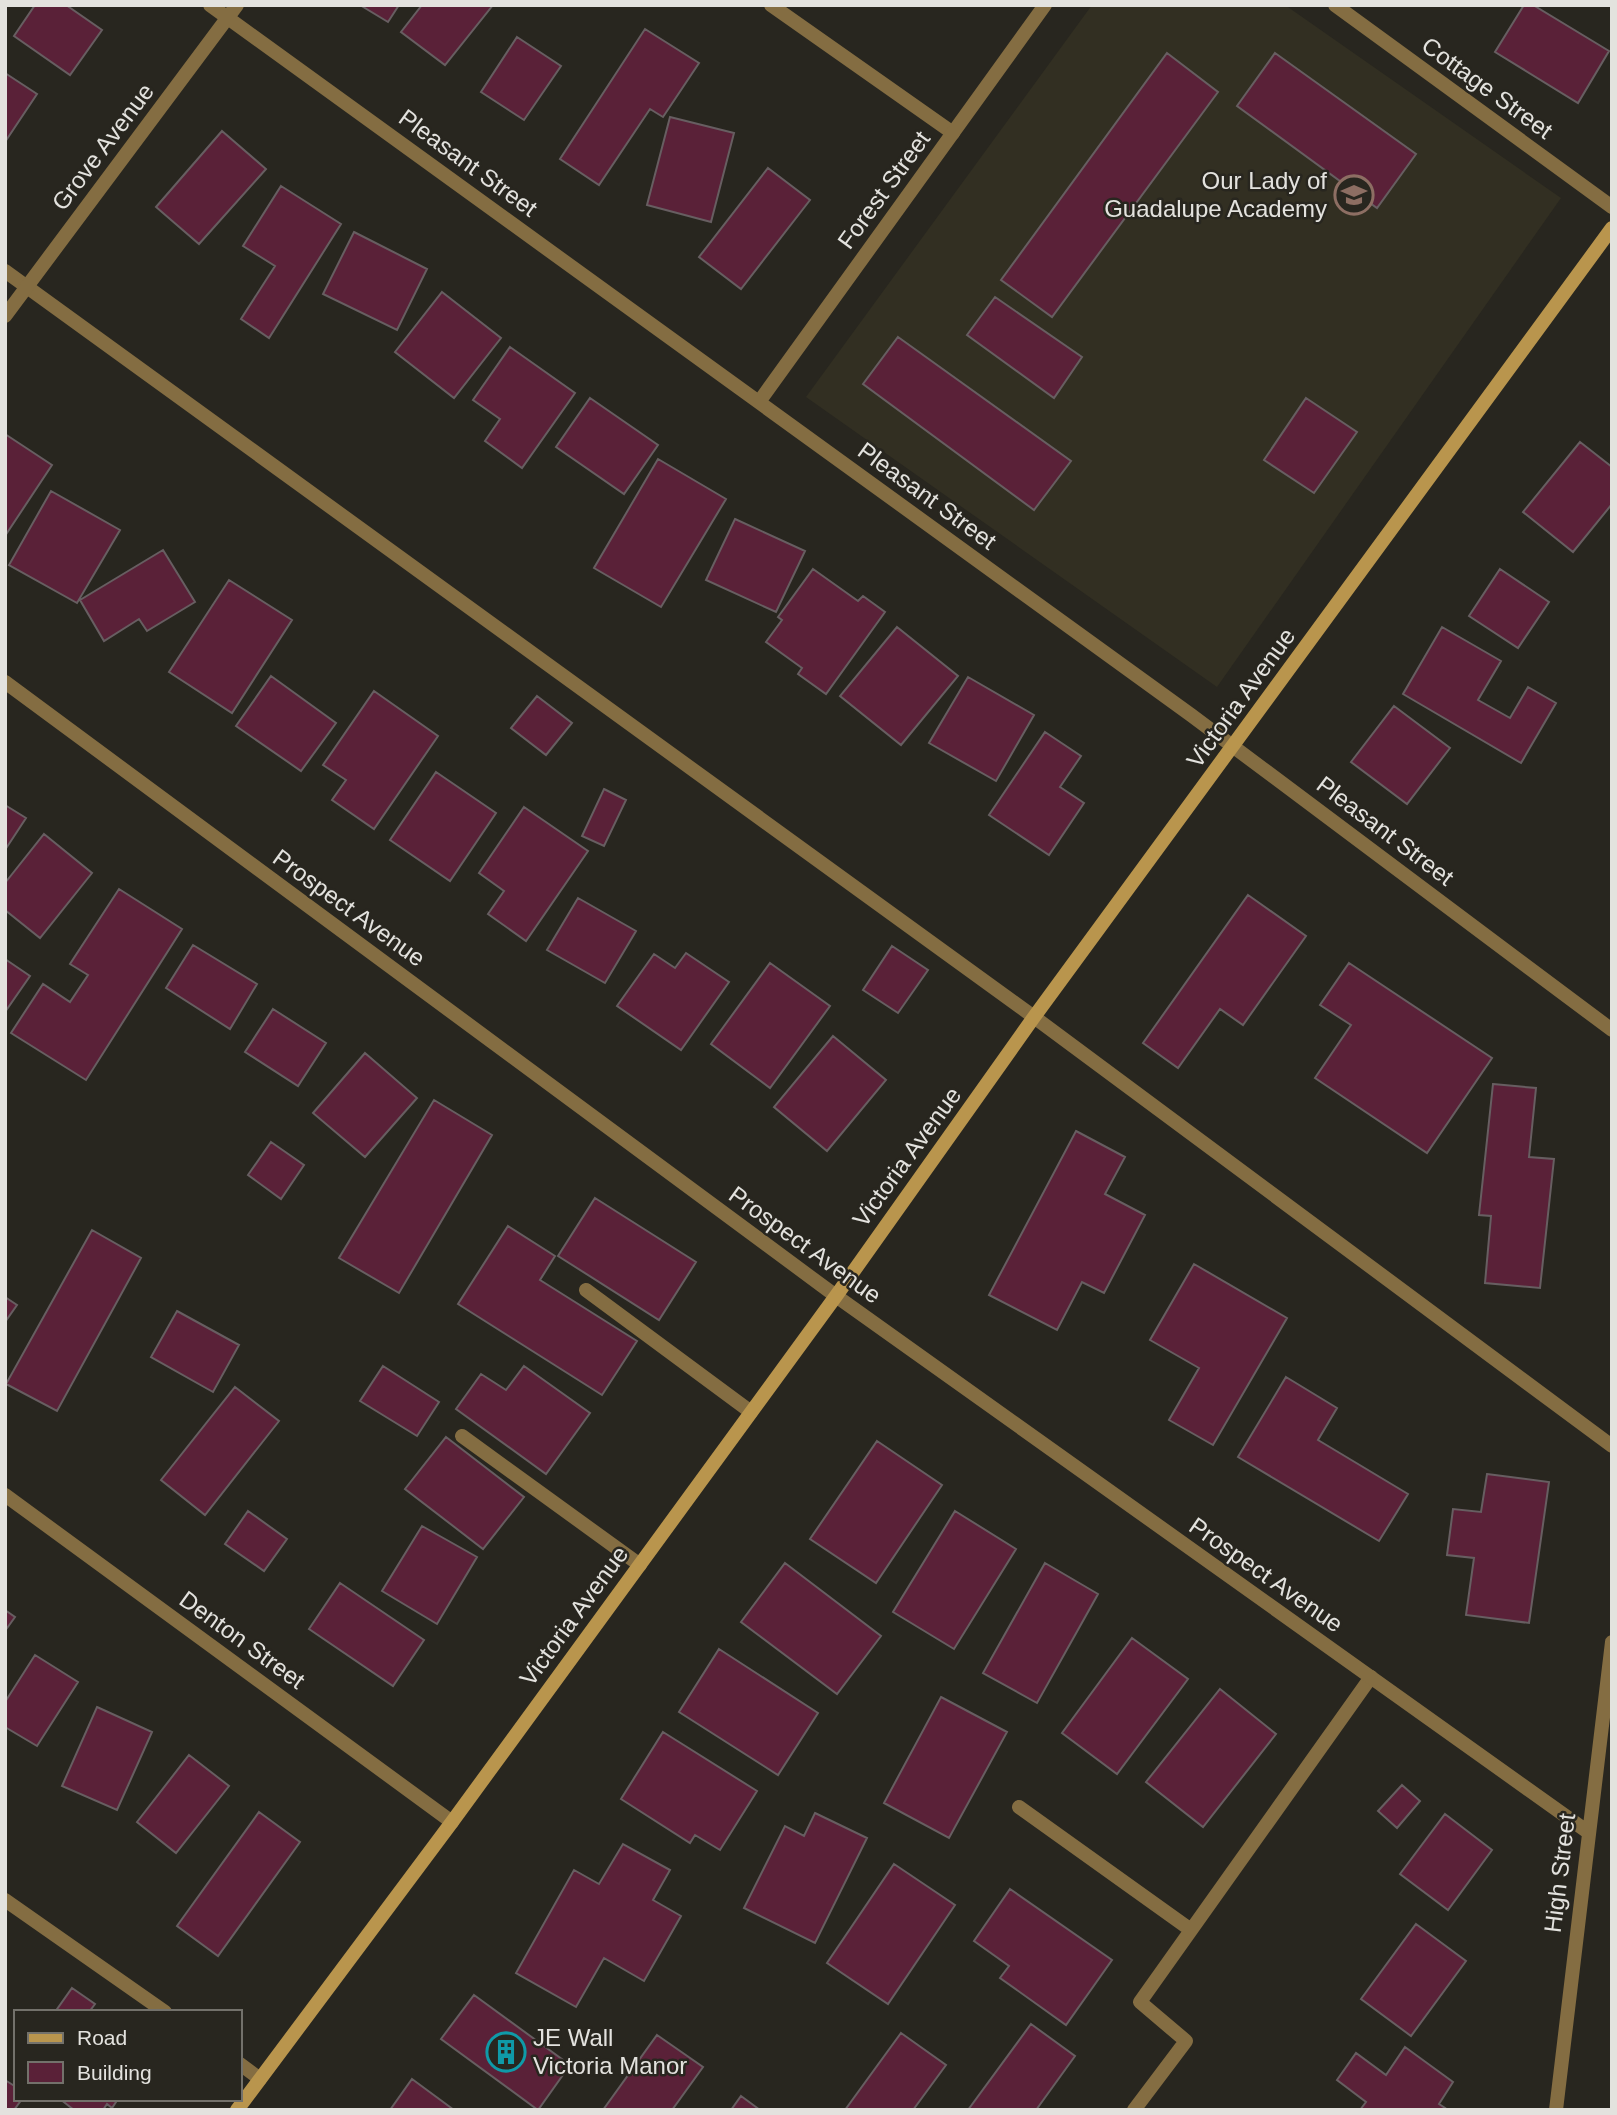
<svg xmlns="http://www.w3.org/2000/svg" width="1617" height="2115" viewBox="0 0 1617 2115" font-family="Arial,sans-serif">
<rect width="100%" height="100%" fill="#28261f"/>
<path fill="#322f22" d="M 1092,5 L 1285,5 L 1561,198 L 1217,687 L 806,397 Z"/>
<path fill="#5a2138" stroke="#675e61" stroke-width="2" d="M 35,5 L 66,5 L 102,30 L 70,75 L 14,36 Z
M 360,5 L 399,5 L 388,22 Z
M 422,5 L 493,5 L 445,65 L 401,32 Z
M 1524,5 L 1533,5 L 1609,51 L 1578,103 L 1495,52 Z
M 645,29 L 699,63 L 663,117 L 650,109 L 599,185 L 560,159 Z
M 517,37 L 561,66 L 524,120 L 481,92 Z
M 1167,53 L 1218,92 L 1052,317 L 1001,280 Z
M 1275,53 L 1416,154 L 1377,208 L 1237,106 Z
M 5,73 L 37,94 L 5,142 Z
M 670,117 L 734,133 L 711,222 L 647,205 Z
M 222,131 L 266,169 L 199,244 L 156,207 Z
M 768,168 L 810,200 L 741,289 L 699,257 Z
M 281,186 L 341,224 L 269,338 L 241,319 L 275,266 L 243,246 Z
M 354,232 L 427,269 L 397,330 L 323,294 Z
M 442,292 L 501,338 L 454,398 L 395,352 Z
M 995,297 L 1082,357 L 1054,398 L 967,335 Z
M 898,337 L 1071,461 L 1034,510 L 863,384 Z
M 510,347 L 575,393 L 522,468 L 485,441 L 500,419 L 473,400 Z
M 590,398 L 658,445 L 624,494 L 556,447 Z
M 1306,398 L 1357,432 L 1314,493 L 1264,460 Z
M 5,434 L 52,465 L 5,536 Z
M 1580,442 L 1612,467 L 1612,504 L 1573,552 L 1523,512 Z
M 658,459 L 726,499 L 661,607 L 594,568 Z
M 51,491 L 120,530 L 77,603 L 9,565 Z
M 735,519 L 805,551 L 776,612 L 706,580 Z
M 163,550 L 195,602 L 147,631 L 139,619 L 104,641 L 80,600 Z
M 813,569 L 858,601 L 863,596 L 885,612 L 826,694 L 798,674 L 802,668 L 766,642 L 782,620 L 778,617 Z
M 1500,569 L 1549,602 L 1518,648 L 1469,616 Z
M 229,580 L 292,620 L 232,713 L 169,672 Z
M 897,627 L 958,676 L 901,745 L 840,696 Z
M 1442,627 L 1501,661 L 1478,700 L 1510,718 L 1528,687 L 1556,703 L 1521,763 L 1403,694 Z
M 271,676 L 336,723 L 301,771 L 236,726 Z
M 968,677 L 1034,715 L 996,781 L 929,743 Z
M 374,691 L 438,736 L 374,829 L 332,800 L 346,780 L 323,765 Z
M 537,696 L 572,723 L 546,755 L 511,728 Z
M 1394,706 L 1450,748 L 1407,804 L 1351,762 Z
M 1045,732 L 1081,756 L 1060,787 L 1084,803 L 1049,855 L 989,815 Z
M 436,772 L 496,813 L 450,881 L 390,840 Z
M 604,789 L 626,800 L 604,846 L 582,836 Z
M 5,805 L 26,818 L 5,850 Z
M 524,807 L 588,851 L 526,941 L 488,914 L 504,891 L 479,873 Z
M 44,834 L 92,873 L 40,938 L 5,910 L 5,883 Z
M 119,889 L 182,929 L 86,1080 L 11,1033 L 43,984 L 70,1002 L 88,975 L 70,964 Z
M 1248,895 L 1306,936 L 1243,1025 L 1220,1009 L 1178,1068 L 1143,1043 Z
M 578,898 L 636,931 L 605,983 L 547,950 Z
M 193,945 L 257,984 L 230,1029 L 166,988 Z
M 892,946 L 928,970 L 898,1013 L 863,990 Z
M 686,953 L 729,982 L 681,1050 L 617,1006 L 654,954 L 675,968 Z
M 5,959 L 30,976 L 5,1012 Z
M 770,963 L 830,1006 L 770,1088 L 711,1044 Z
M 1349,963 L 1492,1058 L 1427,1153 L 1315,1078 L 1351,1025 L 1320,1005 Z
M 273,1009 L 326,1043 L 298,1086 L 245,1052 Z
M 833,1036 L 886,1080 L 827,1151 L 774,1107 Z
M 365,1053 L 417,1098 L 365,1157 L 313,1113 Z
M 1493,1084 L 1536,1088 L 1529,1157 L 1554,1159 L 1540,1288 L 1485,1283 L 1491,1216 L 1479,1215 Z
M 434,1100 L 492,1135 L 399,1293 L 339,1258 Z
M 1076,1131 L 1125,1157 L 1105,1194 L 1145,1215 L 1104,1293 L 1082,1282 L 1057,1330 L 989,1295 Z
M 271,1142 L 304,1165 L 281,1199 L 248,1175 Z
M 595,1198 L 696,1262 L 659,1320 L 558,1256 Z
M 508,1226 L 555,1256 L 540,1280 L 637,1341 L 602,1395 L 458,1304 Z
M 92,1230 L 141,1258 L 57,1411 L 6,1384 Z
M 1194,1264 L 1287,1318 L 1213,1445 L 1169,1420 L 1199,1368 L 1150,1340 Z
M 5,1297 L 17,1305 L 5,1322 Z
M 177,1311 L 239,1345 L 213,1392 L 151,1357 Z
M 383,1366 L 439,1402 L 417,1436 L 360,1401 Z
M 524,1366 L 590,1413 L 546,1474 L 456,1409 L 481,1374 L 506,1390 Z
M 1286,1377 L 1337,1408 L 1318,1440 L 1408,1494 L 1379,1541 L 1238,1457 Z
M 235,1387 L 279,1421 L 205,1515 L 161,1480 Z
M 446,1437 L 524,1497 L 483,1549 L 405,1489 Z
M 877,1441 L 942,1485 L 876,1583 L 810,1539 Z
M 1487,1474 L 1549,1482 L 1529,1623 L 1466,1615 L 1474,1558 L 1447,1555 L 1453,1509 L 1481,1512 Z
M 248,1511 L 287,1539 L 264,1571 L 225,1544 Z
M 955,1511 L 1016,1549 L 954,1649 L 893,1612 Z
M 422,1526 L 477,1557 L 437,1624 L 382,1591 Z
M 785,1563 L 881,1636 L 837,1694 L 741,1622 Z
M 1045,1563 L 1098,1594 L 1037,1703 L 983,1673 Z
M 340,1583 L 424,1640 L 393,1686 L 309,1629 Z
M 5,1610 L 15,1617 L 5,1631 Z
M 1132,1638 L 1188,1679 L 1117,1774 L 1062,1733 Z
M 719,1649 L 818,1713 L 778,1775 L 679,1712 Z
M 35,1655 L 78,1682 L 37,1746 L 5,1727 L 5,1702 Z
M 1220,1689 L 1276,1734 L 1203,1827 L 1146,1782 Z
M 941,1697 L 1007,1732 L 949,1838 L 884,1803 Z
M 97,1707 L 152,1732 L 117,1810 L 62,1786 Z
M 663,1732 L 757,1791 L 720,1850 L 695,1835 L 690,1843 L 621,1799 Z
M 189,1755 L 229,1786 L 176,1853 L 137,1822 Z
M 1402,1785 L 1420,1801 L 1397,1828 L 1378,1811 Z
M 259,1812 L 300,1842 L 218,1956 L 177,1926 Z
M 815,1813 L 867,1838 L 815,1943 L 744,1908 L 785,1826 L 804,1836 Z
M 1445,1814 L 1492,1850 L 1448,1910 L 1400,1874 Z
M 623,1844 L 670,1870 L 653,1900 L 681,1916 L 644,1981 L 604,1958 L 576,2007 L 516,1973 L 574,1870 L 599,1884 Z
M 894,1864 L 955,1905 L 888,2004 L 827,1963 Z
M 1010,1889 L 1112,1960 L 1066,2025 L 1000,1978 L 1009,1966 L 974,1941 Z
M 1416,1924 L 1466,1961 L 1411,2036 L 1361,1999 Z
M 72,1988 L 95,2004 L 89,2012 L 55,2012 Z
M 474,1995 L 570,2065 L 538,2110 L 441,2039 Z
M 1031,2024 L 1075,2056 L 1036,2110 L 968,2110 Z
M 901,2033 L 946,2065 L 913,2110 L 845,2110 Z
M 657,2035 L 703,2067 L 672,2110 L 603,2110 Z
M 1405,2047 L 1453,2082 L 1439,2104 L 1445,2108 L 1443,2110 L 1360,2110 L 1366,2102 L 1337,2080 L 1356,2053 L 1386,2075 Z
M 412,2079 L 454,2110 L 390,2110 Z
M 5,2080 L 16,2087 L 16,2099 L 22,2099 L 14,2110 L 5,2110 Z
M 741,2096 L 760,2110 L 731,2110 Z
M 60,2099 L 118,2099 L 112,2108 L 107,2104 L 103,2110 L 74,2110 Z"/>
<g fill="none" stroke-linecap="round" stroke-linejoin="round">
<path stroke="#846d42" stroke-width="14" d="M 771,5 L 953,133
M 5,271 L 1034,1017 L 1612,1446
M 586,1290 L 751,1412
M 462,1436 L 640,1565
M 1019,1807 L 1191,1930
M 5,1900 L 165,2012
M 240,2064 L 260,2079
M 1134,2110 L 1186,2041 L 1140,2002 L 1371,1677"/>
<path stroke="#846d42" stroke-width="14" d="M 210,5 L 1191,715 L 1612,1030
M 1335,5 L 1612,207
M 5,316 L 237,5
M 759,402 L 1045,5
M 5,682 L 836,1296 L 1588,1832
M 5,1495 L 452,1822
M 1556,2110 L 1612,1642"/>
<path stroke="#b9954d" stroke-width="14" d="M 237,2110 L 452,1822 L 836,1296 L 1034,1017 L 1612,228"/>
</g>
<defs>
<g id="school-ring" transform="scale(2.0125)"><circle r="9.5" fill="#28261f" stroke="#8d6e63" stroke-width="1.5"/><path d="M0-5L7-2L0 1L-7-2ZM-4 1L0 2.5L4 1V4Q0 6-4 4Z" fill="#8d6e63"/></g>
<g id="building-ring" transform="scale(2.0125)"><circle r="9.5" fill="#28261f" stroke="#0f9aa8" stroke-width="1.5"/><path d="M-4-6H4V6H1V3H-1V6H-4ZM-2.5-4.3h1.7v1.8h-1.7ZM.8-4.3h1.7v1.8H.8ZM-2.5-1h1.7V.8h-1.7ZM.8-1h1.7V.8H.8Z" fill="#0f9aa8"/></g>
</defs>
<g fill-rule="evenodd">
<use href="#school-ring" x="1354" y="195"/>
<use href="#building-ring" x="506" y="2052"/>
</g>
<g text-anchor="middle" stroke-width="5" stroke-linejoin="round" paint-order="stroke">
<g font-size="24" fill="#e3e2de" stroke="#28261f">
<text transform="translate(1487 88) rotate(36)" y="8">Cottage Street</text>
<text transform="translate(103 147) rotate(-53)" y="8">Grove Avenue</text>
<text transform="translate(468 163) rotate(36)" y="8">Pleasant Street</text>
<text transform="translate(884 190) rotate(-54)" y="8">Forest Street</text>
<text transform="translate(927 496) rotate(36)" y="8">Pleasant Street</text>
<text transform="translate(1241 698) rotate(-54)" y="8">Victoria Avenue</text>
<text transform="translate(1385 831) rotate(37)" y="8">Pleasant Street</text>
<text transform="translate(349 908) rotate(36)" y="8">Prospect Avenue</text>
<text transform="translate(907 1157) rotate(-54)" y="8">Victoria Avenue</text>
<text transform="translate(805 1245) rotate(36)" y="8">Prospect Avenue</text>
<text transform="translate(1266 1575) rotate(35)" y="8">Prospect Avenue</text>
<text transform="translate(574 1616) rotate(-54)" y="8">Victoria Avenue</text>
<text transform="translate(242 1640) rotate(36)" y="8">Denton Street</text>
<text transform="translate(1560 1873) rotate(-83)" y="8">High Street</text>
</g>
<g font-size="24" fill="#e3e2de" stroke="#28261f" text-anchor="end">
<text x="1327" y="189">Our Lady of<tspan x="1327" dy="28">Guadalupe Academy</tspan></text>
<text x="533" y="2046" text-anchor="start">JE Wall<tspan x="533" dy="28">Victoria Manor</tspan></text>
</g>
</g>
<rect width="1617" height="2115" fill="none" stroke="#e3e2de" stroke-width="14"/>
<rect x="14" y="2010" width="228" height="91" fill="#28261f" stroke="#73716b" stroke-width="2"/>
<rect x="28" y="2033" width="35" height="10" fill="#b9954d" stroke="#73716b" stroke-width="2"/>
<text x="77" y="2045" font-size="21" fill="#e3e2de">Road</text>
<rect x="28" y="2062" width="35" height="21" fill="#5a2138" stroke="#73716b" stroke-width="2"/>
<text x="77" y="2080" font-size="21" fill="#e3e2de">Building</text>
</svg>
